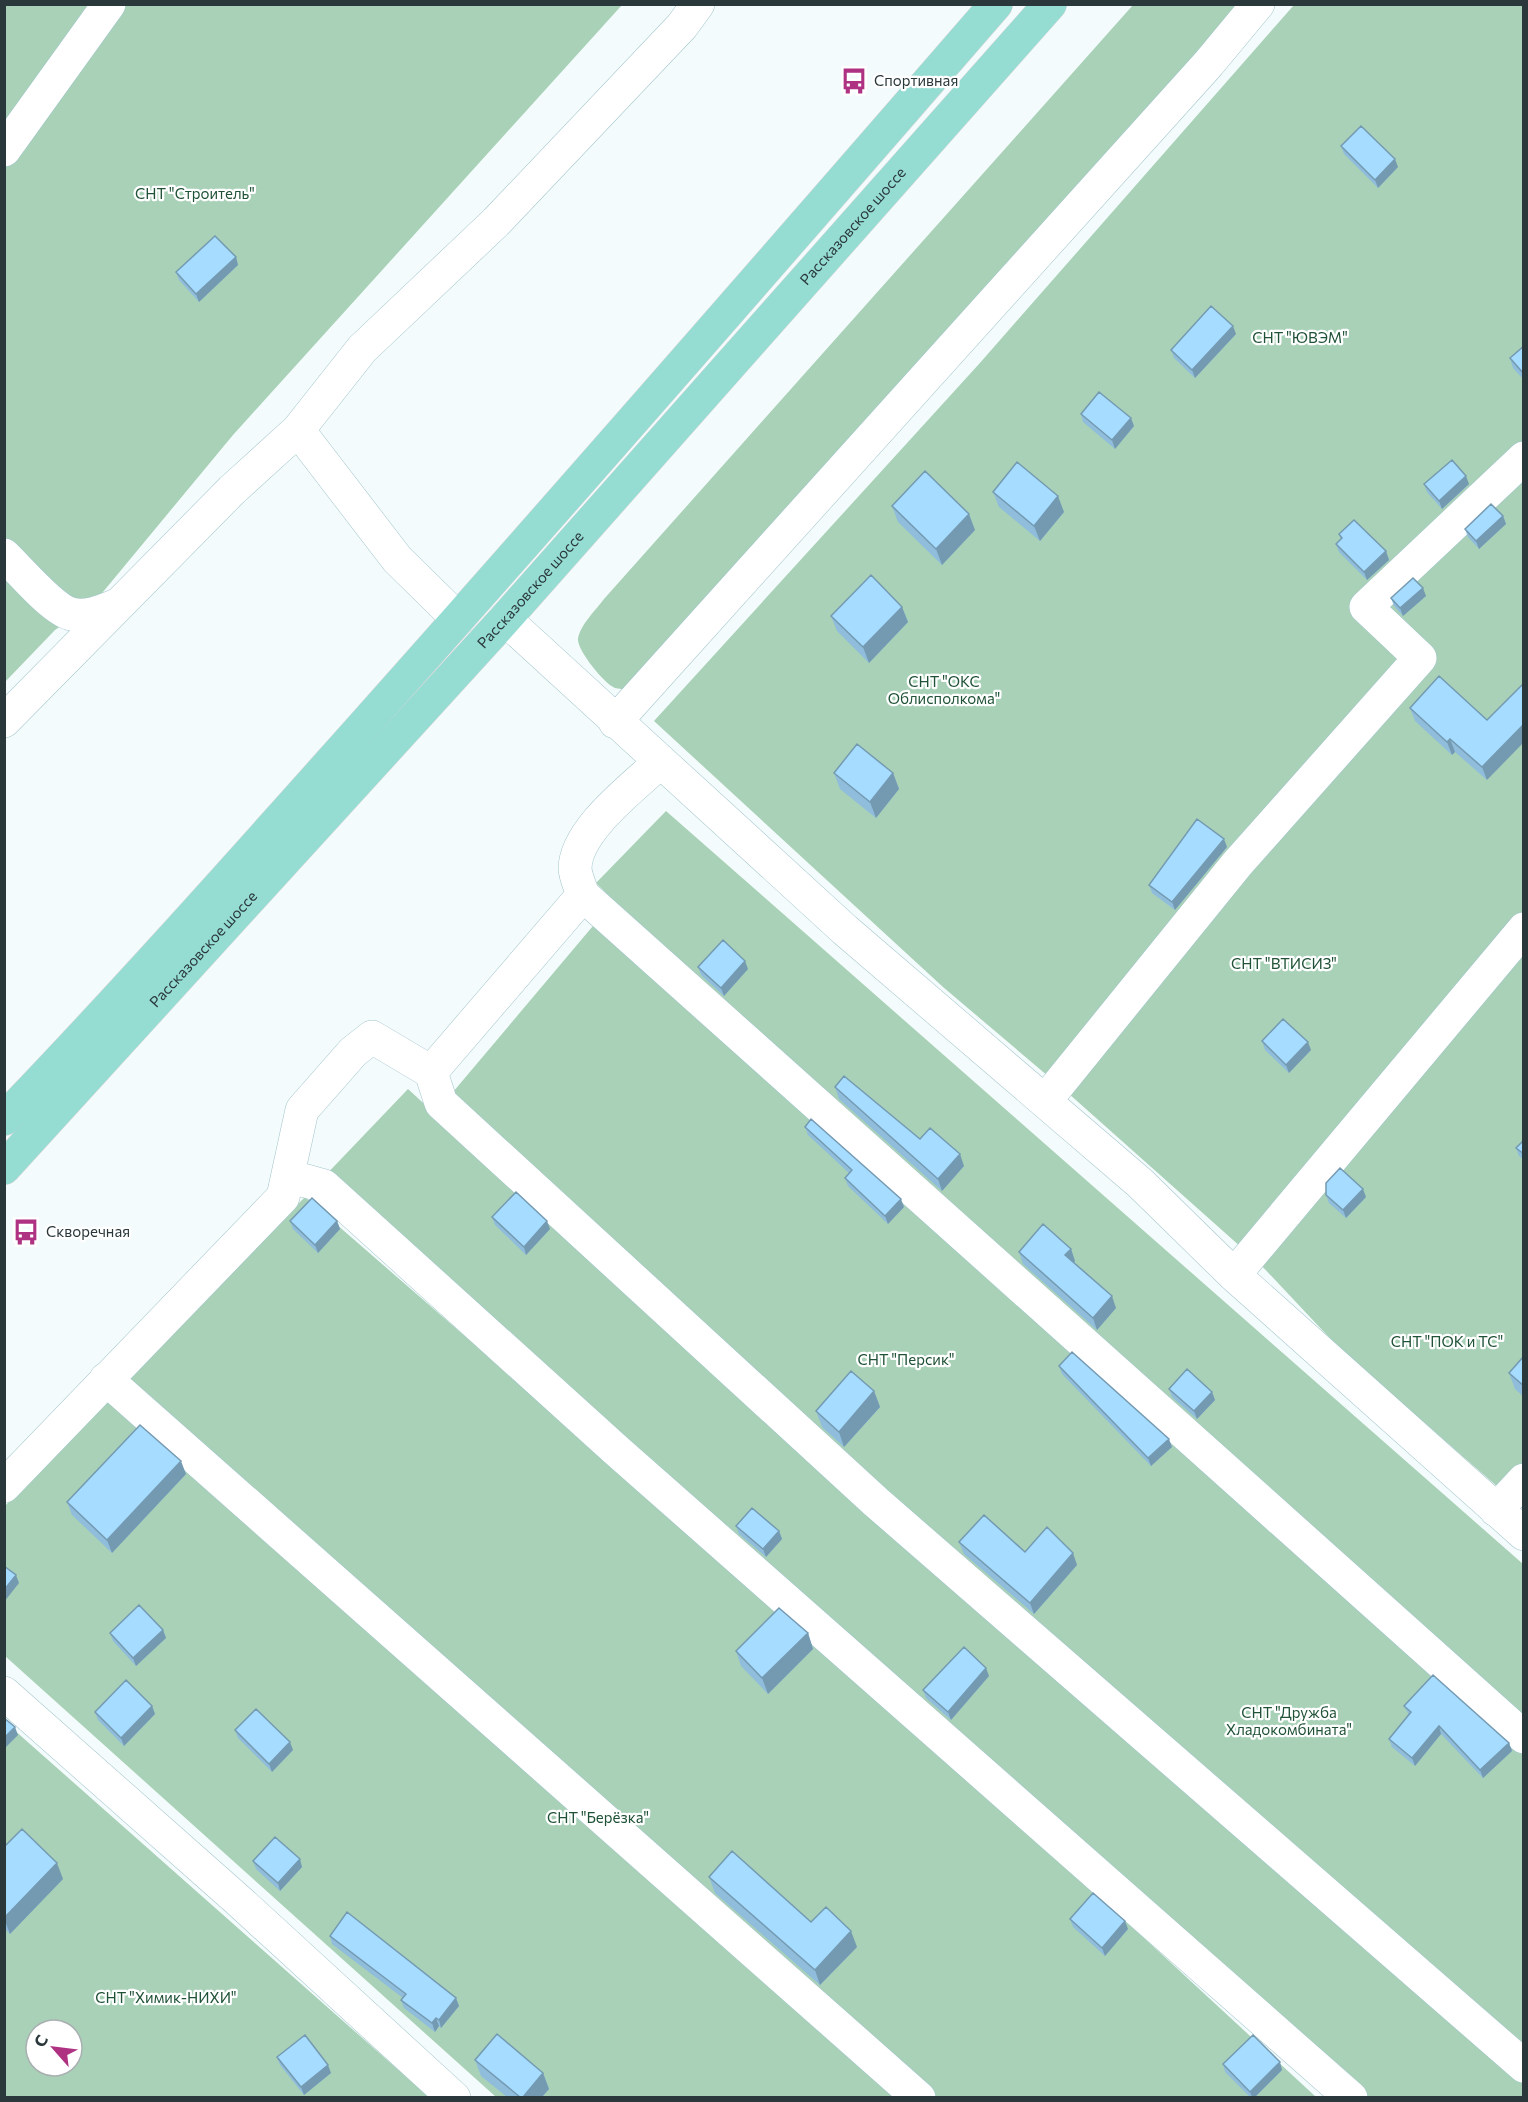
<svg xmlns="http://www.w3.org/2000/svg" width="1528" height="2102" viewBox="0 0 1528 2102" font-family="Commissioner,sans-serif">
<rect width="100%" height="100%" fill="#f4fbfc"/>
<path fill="#a8d1b7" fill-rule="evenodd" d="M 5,5 L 622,5 L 233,435 L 93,604 L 55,630 L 5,682 Z
M 1133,5 L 1247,5 L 629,689 C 625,689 618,689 615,688 C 604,684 577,650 578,639 C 580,625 596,610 604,599 Z
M 1294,5 L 1523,5 L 1523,1509 L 1341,1350 L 1260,1264 L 1068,1093 L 943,987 L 654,721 L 979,364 Z
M 666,811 L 1523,1564 L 1523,2097 L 1360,2097 L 321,1180 L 408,1089 L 433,1112 L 453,1092 L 614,901 L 596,883 Z
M 305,1197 L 942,1751 L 1316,2097 L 496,2097 L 5,1656 L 5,1506 L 106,1396 Z
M 4,1721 L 429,2097 L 5,2097 ZM 36,2030 L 72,2030 L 72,2066 L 36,2066 Z"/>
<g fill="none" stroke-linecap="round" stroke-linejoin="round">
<g stroke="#a2c5cc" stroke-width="34">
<path id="minor" d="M 4,150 L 109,4
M 298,430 L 397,559 L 458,619
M 4,555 C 20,570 52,609 71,614 C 87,618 102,611 117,605
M 505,619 L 845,930 L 1140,1183 L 1234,1275 L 1524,1534
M 4,721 L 232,490 L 298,430 L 362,349 L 496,222 L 682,26 L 698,4
M 615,722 L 1209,63 L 1258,4
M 583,895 L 1524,1737
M 431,1072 L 441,1103 L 876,1502 L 1524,2066
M 1045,1101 L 1237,864 L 1420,658 L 1366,607 L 1524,458
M 288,1176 L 324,1186 L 616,1450 L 1351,2098
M 1234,1275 L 1524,929
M 106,1379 L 919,2098
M 4,1486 L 283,1197 L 302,1110 L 353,1052 L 372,1037 L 431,1072 L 583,895 C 580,886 576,878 575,869 C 575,830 634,787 660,762
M 1496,1510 L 1524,1480
M 4,1693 L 239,1901 L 454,2098"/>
</g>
<g stroke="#d4d7d8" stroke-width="34">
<g id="major">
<path d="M 4,1119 C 127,991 245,858 363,726 C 576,487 786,246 996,4"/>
<path id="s1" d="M 4,1168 L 505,619 L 1050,4"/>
</g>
</g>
<use href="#minor" stroke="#fff" stroke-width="33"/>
<use href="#major" stroke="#95dcd3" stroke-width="33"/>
</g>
<path fill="#8fbddb" d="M 1341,146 L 1398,167 L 1378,188 L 1344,154 Z
M 236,257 L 238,265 L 199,302 L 179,280 L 176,272 Z
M 1236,334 L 1195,378 L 1174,358 L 1171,350 Z
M 1524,346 L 1524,380 L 1513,368 L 1510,358 Z
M 1081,414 L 1134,426 L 1115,449 L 1083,422 Z
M 1424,484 L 1469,484 L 1442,509 L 1427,492 Z
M 993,492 L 1064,512 L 1040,541 L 999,507 Z
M 892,506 L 975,530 L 942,565 L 898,522 Z
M 1503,516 L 1506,524 L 1479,549 L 1468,537 L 1465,529 Z
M 1339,534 L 1386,551 L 1389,560 L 1367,580 L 1339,552 L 1336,544 L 1341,540 Z
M 1426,596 L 1403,616 L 1394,606 L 1391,598 Z
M 902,607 L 908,622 L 869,663 L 837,631 L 831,616 Z
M 1410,708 L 1487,720 L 1487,780 L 1455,752 L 1452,755 L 1415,721 Z
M 834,773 L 893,773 L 899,789 L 876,818 L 840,789 Z
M 1227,847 L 1175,910 L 1152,893 L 1149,885 Z
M 698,967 L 748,969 L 724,996 L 701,975 Z
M 1262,1041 L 1311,1050 L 1289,1073 L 1265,1050 Z
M 835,1087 L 964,1166 L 942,1191 L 839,1099 Z
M 805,1127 L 904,1207 L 888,1224 L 848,1186 L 845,1178 L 849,1173 L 808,1135 Z
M 1524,1140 L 1524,1160 L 1519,1156 L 1516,1148 Z
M 1326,1195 L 1366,1197 L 1346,1218 L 1329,1203 Z
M 492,1217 L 550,1229 L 526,1255 L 495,1225 Z
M 290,1221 L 337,1221 L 340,1229 L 318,1253 L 293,1229 Z
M 1071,1249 L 1075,1261 L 1074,1263 L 1116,1308 L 1097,1330 L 1023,1264 L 1019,1252 Z
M 1524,1356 L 1524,1397 L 1515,1389 L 1509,1373 Z
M 1059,1366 L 1172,1447 L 1151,1466 L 1062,1374 Z
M 1169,1389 L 1212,1392 L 1215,1400 L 1197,1419 L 1172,1397 Z
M 874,1391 L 880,1407 L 844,1447 L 822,1427 L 816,1411 Z
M 186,1474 L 112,1553 L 72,1515 L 67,1502 Z
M 736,1526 L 779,1531 L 782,1539 L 766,1557 L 739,1534 Z
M 959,1542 L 1025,1552 L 1077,1565 L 1034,1614 L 964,1554 Z
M 163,1630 L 166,1638 L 136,1666 L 113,1641 L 110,1633 Z
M 808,1633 L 813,1649 L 768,1694 L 741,1666 L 736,1651 Z
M 989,1676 L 951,1720 L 926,1698 L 923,1690 Z
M 152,1706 L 155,1714 L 124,1746 L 98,1720 L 95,1712 Z
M 1404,1706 L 1509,1743 L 1512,1751 L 1483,1778 L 1441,1734 L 1415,1766 L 1392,1747 L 1389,1739 L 1409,1715 Z
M 235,1730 L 293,1750 L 272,1772 L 238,1738 Z
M 4,1847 L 63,1879 L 10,1934 L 4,1928 Z
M 253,1861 L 302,1867 L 280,1891 L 256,1869 Z
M 709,1877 L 857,1947 L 820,1985 L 715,1893 Z
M 1070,1919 L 1128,1929 L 1105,1956 L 1073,1927 Z
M 330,1936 L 456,1998 L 459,2006 L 441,2028 L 439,2026 L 435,2032 L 404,2008 L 401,2000 L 403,1998 L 332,1944 Z
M 277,2057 L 331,2073 L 304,2095 L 280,2065 Z
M 475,2060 L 543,2073 L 549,2089 L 542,2097 L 507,2097 L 481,2076 Z
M 1223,2064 L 1282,2070 L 1255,2097 L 1250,2097 L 1225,2072 Z"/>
<path fill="#749ab2" d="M 1395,159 L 1398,167 L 1378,188 L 1375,180 Z
M 236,257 L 238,265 L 199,302 L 196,294 Z
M 1233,326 L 1236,334 L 1195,378 L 1192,370 Z
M 1131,418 L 1134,426 L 1115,449 L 1112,440 Z
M 1466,476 L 1469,484 L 1442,509 L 1439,501 Z
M 1058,496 L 1064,512 L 1040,541 L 1034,526 Z
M 969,514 L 975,530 L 942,565 L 936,549 Z
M 1503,516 L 1506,524 L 1479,549 L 1476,541 Z
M 1386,551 L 1389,560 L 1367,580 L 1364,572 Z
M 1423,588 L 1426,596 L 1403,616 L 1400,608 Z
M 902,607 L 908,622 L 869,663 L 863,647 Z
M 1524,724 L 1524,742 L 1487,780 L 1482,767 Z
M 1450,739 L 1455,752 L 1452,755 L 1447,742 Z
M 893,773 L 899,789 L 876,818 L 870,802 Z
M 1224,839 L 1227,847 L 1175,910 L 1172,902 Z
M 745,961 L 748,969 L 724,996 L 721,988 Z
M 1308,1042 L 1311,1050 L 1289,1073 L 1286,1065 Z
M 960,1154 L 964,1166 L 942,1191 L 938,1179 Z
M 1363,1189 L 1366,1197 L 1346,1218 L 1343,1210 Z
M 901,1199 L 904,1207 L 888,1224 L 885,1216 Z
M 337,1221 L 340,1229 L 318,1253 L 315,1245 Z
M 547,1221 L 550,1229 L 526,1255 L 524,1247 Z
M 1071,1249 L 1075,1261 L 1070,1267 L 1065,1255 Z
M 1112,1296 L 1116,1308 L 1097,1330 L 1093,1318 Z
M 874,1391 L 880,1407 L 844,1447 L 839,1432 Z
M 1212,1392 L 1215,1400 L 1197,1419 L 1194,1411 Z
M 1169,1439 L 1172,1447 L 1151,1466 L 1148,1458 Z
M 181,1461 L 186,1474 L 112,1553 L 107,1540 Z
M 779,1531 L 782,1539 L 766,1557 L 763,1549 Z
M 1073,1553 L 1077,1565 L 1034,1614 L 1030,1603 Z
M 16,1575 L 19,1583 L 4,1602 L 4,1590 Z
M 163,1630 L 166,1638 L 136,1666 L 133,1658 Z
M 808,1633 L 813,1649 L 768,1694 L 762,1678 Z
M 986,1668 L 989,1676 L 951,1720 L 948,1712 Z
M 152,1706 L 155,1714 L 124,1746 L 121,1738 Z
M 1439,1726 L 1441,1734 L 1415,1766 L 1412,1758 Z
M 15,1727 L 18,1735 L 4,1749 L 4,1738 Z
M 290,1742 L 293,1750 L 272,1772 L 269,1764 Z
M 1509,1743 L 1512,1751 L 1483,1778 L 1480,1770 Z
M 300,1859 L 302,1867 L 280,1891 L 278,1883 Z
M 57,1863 L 63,1879 L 10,1934 L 4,1918 Z
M 1125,1921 L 1128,1929 L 1105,1956 L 1102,1948 Z
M 851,1931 L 857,1947 L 820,1985 L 815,1970 Z
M 456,1998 L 459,2006 L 441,2028 L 439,2020 Z
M 436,2018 L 439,2026 L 435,2032 L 432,2023 Z
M 1280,2062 L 1282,2070 L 1255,2097 L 1252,2097 L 1250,2092 Z
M 328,2065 L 331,2073 L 304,2095 L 301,2087 Z
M 543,2073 L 549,2089 L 542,2097 L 523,2097 Z"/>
<path fill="#a6dcff" stroke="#749ab2" stroke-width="1.5" d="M 1361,126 L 1395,159 L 1375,180 L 1341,146 Z
M 215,236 L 236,257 L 196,294 L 176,272 Z
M 1211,306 L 1233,326 L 1192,370 L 1171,350 Z
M 1524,346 L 1524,374 L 1510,358 Z
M 1099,392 L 1131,418 L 1112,440 L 1081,414 Z
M 1452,460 L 1466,476 L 1439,501 L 1424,484 Z
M 1017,462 L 1058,496 L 1034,526 L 993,492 Z
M 925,471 L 969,514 L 936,549 L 892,506 Z
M 1491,504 L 1503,516 L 1476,541 L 1465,529 Z
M 1354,520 L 1386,551 L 1364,572 L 1336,544 L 1342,538 L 1339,534 Z
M 871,575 L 902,607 L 863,647 L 831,616 Z
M 1413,578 L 1423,588 L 1400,608 L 1391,598 Z
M 1439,676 L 1487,720 L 1524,683 L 1524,724 L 1482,767 L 1450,739 L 1447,742 L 1410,708 Z
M 857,744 L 893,773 L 870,802 L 834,773 Z
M 1197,819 L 1224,839 L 1172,902 L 1149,885 Z
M 723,940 L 745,961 L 721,988 L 698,967 Z
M 1283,1019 L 1308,1042 L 1286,1065 L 1262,1041 Z
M 844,1076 L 920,1139 L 930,1128 L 960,1154 L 938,1179 L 835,1087 Z
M 811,1119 L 901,1199 L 885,1216 L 845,1178 L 852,1170 L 805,1127 Z
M 1524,1140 L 1524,1154 L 1516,1148 Z
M 1340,1168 L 1363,1189 L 1343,1210 L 1326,1195 L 1326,1183 Z
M 516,1192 L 547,1221 L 524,1247 L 492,1217 Z
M 312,1198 L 337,1221 L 315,1245 L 290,1221 Z
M 1043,1224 L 1071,1249 L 1065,1255 L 1112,1296 L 1093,1318 L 1019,1252 Z
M 1072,1352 L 1169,1439 L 1148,1458 L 1059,1366 Z
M 1524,1356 L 1524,1386 L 1509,1373 Z
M 1187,1369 L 1212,1392 L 1194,1411 L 1169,1389 Z
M 851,1371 L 874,1391 L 839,1432 L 816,1411 Z
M 140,1425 L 181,1461 L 107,1540 L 67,1502 Z
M 752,1508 L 779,1531 L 763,1549 L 736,1526 Z
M 984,1515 L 1025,1552 L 1047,1527 L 1073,1553 L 1030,1603 L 959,1542 Z
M 4,1566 L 16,1575 L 4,1590 Z
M 139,1605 L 163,1630 L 133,1658 L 110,1633 Z
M 779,1608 L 808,1633 L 762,1678 L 736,1651 Z
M 964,1647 L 986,1668 L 948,1712 L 923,1690 Z
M 1433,1675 L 1509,1743 L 1480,1770 L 1439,1726 L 1412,1758 L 1389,1739 L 1411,1712 L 1404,1706 Z
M 126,1680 L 152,1706 L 121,1738 L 95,1712 Z
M 256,1709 L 290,1742 L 269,1764 L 235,1730 Z
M 4,1718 L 15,1727 L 4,1738 Z
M 22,1829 L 57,1863 L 4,1918 L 4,1847 Z
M 275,1837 L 300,1859 L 278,1883 L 253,1861 Z
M 732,1851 L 811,1922 L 826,1907 L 851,1931 L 815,1970 L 709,1877 Z
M 1093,1893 L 1125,1921 L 1102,1948 L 1070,1919 Z
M 347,1912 L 456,1998 L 439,2020 L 436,2018 L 432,2023 L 401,2000 L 406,1994 L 330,1936 Z
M 497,2034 L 543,2073 L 523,2097 L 520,2097 L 475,2060 Z
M 305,2035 L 328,2065 L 301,2087 L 277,2057 Z
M 1253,2035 L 1280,2062 L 1250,2092 L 1223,2064 Z"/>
<defs>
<g id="bus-bare" transform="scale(2.07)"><path d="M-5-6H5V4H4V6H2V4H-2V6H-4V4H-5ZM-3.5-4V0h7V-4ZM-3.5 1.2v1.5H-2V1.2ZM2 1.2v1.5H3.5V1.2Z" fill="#ae3182" stroke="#fff" stroke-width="2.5" paint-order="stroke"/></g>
</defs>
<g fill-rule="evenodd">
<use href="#bus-bare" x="854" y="81"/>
<use href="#bus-bare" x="26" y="1232"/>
</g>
<g text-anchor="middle" stroke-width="4.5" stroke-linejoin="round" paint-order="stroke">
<g font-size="15" fill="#2a383b" stroke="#fff" text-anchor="start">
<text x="874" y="86">Спортивная</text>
<text x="46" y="1237">Скворечная</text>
</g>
<g font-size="15" fill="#1f5236" stroke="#fff">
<text x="195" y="199">СНТ "Строитель"</text>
<text x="1300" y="343">СНТ "ЮВЭМ"</text>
<text x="944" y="687">СНТ "ОКС<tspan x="944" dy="17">Облисполкома"</tspan></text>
<text x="1284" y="969">СНТ "ВТИСИЗ"</text>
<text x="1447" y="1347">СНТ "ПОК и ТС"</text>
<text x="906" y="1365">СНТ "Персик"</text>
<text x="1289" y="1718">СНТ "Дружба<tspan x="1289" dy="17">Хладокомбината"</tspan></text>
<text x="598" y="1823">СНТ "Берёзка"</text>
<text x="166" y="2003">СНТ "Химик-НИХИ"</text>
</g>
<g font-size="15" fill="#2a383b" stroke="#fff">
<text dy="5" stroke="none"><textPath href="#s1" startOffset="1268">Рассказовское шоссе</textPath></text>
<text dy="5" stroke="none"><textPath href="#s1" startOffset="782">Рассказовское шоссе</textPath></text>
<text dy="5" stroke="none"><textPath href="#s1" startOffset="296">Рассказовское шоссе</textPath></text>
</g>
</g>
<rect width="1528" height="2102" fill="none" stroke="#2a383b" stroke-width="12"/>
<g transform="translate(54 2048) rotate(298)"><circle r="28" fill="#ffffff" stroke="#aaafb1" stroke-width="1.5"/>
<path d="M0-4.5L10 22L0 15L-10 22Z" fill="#ae3182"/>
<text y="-9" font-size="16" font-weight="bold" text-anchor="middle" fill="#2a383b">С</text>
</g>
</svg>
